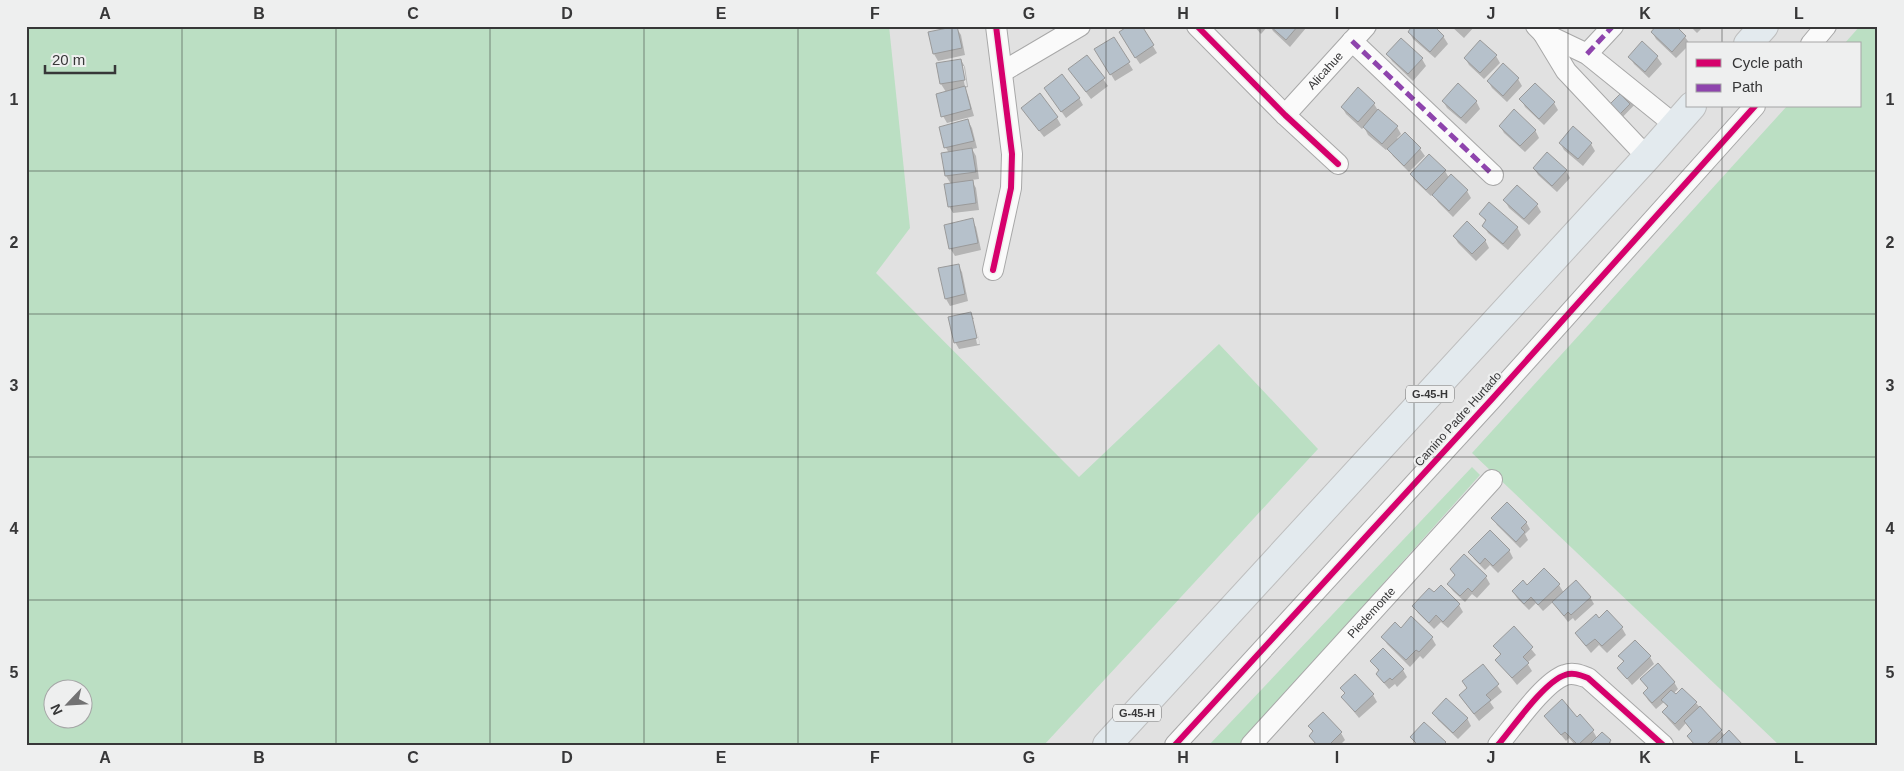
<svg xmlns="http://www.w3.org/2000/svg" width="1904" height="771" viewBox="0 0 1904 771" font-family="Helvetica,sans-serif">
<rect width="100%" height="100%" fill="#e1e1e1"/>
<path fill="#bbdfc3" fill-rule="evenodd" d="M 26,26 L 889,26 L 910,228 L 876,273 L 1079,477 L 1219,344 L 1318,449 L 1044,745 L 26,745 ZM 82,688 L 82,718 L 52,718 L 52,688 Z
M 1860,26 L 1878,26 L 1878,745 L 1779,745 L 1472,453 L 1787,106 L 1860,106 L 1860,44 L 1844,44 Z
M 1472,467 L 1480,475 L 1239,745 L 1209,745 Z"/>
<path fill="#0003" fill-rule="evenodd" d="M 1141,26 L 1157,53 L 1140,64 L 1124,40 Z
M 1254,26 L 1268,26 L 1261,34 Z
M 1270,26 L 1305,26 L 1306,28 L 1290,47 L 1273,31 Z
M 1451,26 L 1475,26 L 1464,38 Z
M 1674,26 L 1685,37 L 1690,44 L 1676,58 L 1656,39 L 1652,32 Z
M 1690,26 L 1704,26 L 1697,33 Z
M 956,27 L 961,35 L 965,55 L 938,61 L 934,54 Z
M 1409,32 L 1443,36 L 1448,44 L 1435,58 L 1413,39 Z
M 1114,39 L 1133,70 L 1115,81 L 1096,50 Z
M 1388,54 L 1422,59 L 1426,66 L 1413,81 L 1392,61 Z
M 1087,56 L 1108,86 L 1091,99 L 1074,76 Z
M 1496,56 L 1500,63 L 1484,79 L 1469,65 L 1465,58 Z
M 1630,57 L 1657,57 L 1662,64 L 1649,78 L 1634,64 Z
M 961,60 L 965,67 L 968,87 L 964,88 L 968,95 L 974,116 L 947,123 L 943,116 L 946,92 L 941,84 ZM 961,66 L 964,66 L 967,86 L 965,87 Z
M 1518,79 L 1522,86 L 1507,102 L 1492,88 L 1488,81 Z
M 1636,80 L 1647,92 L 1609,131 L 1598,119 Z
M 1535,84 L 1554,103 L 1558,110 L 1544,125 L 1525,107 L 1521,99 Z
M 1045,88 L 1079,98 L 1083,105 L 1066,118 Z
M 1443,101 L 1476,101 L 1480,109 L 1466,124 L 1447,108 Z
M 1374,104 L 1379,112 L 1397,127 L 1401,134 L 1397,138 L 1398,139 L 1405,133 L 1420,149 L 1425,156 L 1409,172 L 1393,156 L 1388,148 L 1386,150 L 1368,135 L 1364,127 L 1362,129 L 1346,114 L 1342,107 Z
M 1027,115 L 1057,118 L 1061,125 L 1044,137 Z
M 968,121 L 972,128 L 977,148 L 972,149 L 976,156 L 979,179 L 971,180 L 976,188 L 979,210 L 953,213 L 949,206 L 951,184 L 946,176 L 949,153 L 946,148 Z
M 1500,126 L 1535,130 L 1539,138 L 1525,152 L 1504,133 Z
M 1573,128 L 1591,144 L 1595,151 L 1583,166 L 1564,150 L 1560,143 Z
M 1547,153 L 1566,171 L 1570,178 L 1557,192 L 1538,175 L 1534,168 Z
M 1445,171 L 1449,178 L 1467,191 L 1471,198 L 1453,217 L 1438,202 L 1433,194 L 1431,196 L 1415,181 L 1411,174 Z
M 1505,201 L 1537,205 L 1541,212 L 1529,225 L 1509,208 Z
M 1481,214 L 1517,227 L 1521,235 L 1508,250 L 1488,233 L 1484,226 L 1486,222 Z
M 972,220 L 976,227 L 981,250 L 955,256 L 950,248 Z
M 1454,236 L 1485,240 L 1489,248 L 1476,261 L 1458,243 Z
M 958,265 L 962,272 L 968,301 L 950,306 L 946,299 Z
M 971,313 L 974,319 L 972,319 L 977,344 L 980,344 L 974,319 L 980,345 L 959,349 L 955,342 Z
M 1493,518 L 1526,522 L 1530,529 L 1525,534 L 1528,540 L 1520,548 L 1497,525 Z
M 1509,550 L 1513,558 L 1498,573 L 1490,565 L 1485,570 L 1474,559 L 1470,552 Z
M 1451,569 L 1486,577 L 1490,584 L 1477,598 L 1472,594 L 1465,602 L 1453,591 L 1448,584 L 1455,576 Z
M 1559,585 L 1564,593 L 1590,597 L 1594,604 L 1575,621 L 1573,618 L 1568,622 L 1553,602 L 1543,611 L 1536,603 L 1529,610 L 1517,598 L 1513,591 Z
M 1441,587 L 1459,605 L 1463,612 L 1448,628 L 1441,622 L 1434,629 L 1418,613 L 1413,606 L 1434,594 Z
M 1411,618 L 1432,638 L 1436,645 L 1423,659 L 1420,656 L 1410,667 L 1387,644 L 1383,637 L 1401,630 Z
M 1599,619 L 1622,628 L 1626,635 L 1607,653 L 1599,645 L 1591,653 L 1576,634 Z
M 1514,628 L 1536,655 L 1527,663 L 1532,671 L 1517,685 L 1497,660 L 1501,656 L 1495,646 Z
M 1620,656 L 1650,657 L 1654,664 L 1632,685 L 1618,668 L 1624,663 Z
M 1372,661 L 1403,670 L 1407,677 L 1397,687 L 1395,684 L 1389,689 L 1382,681 L 1377,674 L 1379,672 Z
M 1482,665 L 1502,692 L 1490,702 L 1494,708 L 1479,721 L 1460,696 L 1468,689 L 1463,682 Z
M 1642,680 L 1674,682 L 1678,689 L 1673,694 L 1696,703 L 1725,736 L 1742,745 L 1694,745 L 1689,736 L 1693,732 L 1686,723 L 1679,731 L 1668,719 L 1663,712 L 1668,708 L 1664,702 L 1656,709 L 1648,700 L 1644,693 L 1648,689 Z
M 1342,688 L 1373,695 L 1377,702 L 1359,718 L 1342,697 L 1346,694 Z
M 1434,713 L 1467,718 L 1471,726 L 1458,739 L 1438,720 Z
M 1323,714 L 1341,733 L 1345,740 L 1340,745 L 1316,745 L 1310,736 L 1313,733 L 1310,727 Z
M 1545,716 L 1577,719 L 1593,731 L 1597,738 L 1610,741 L 1612,745 L 1575,745 L 1569,738 L 1566,741 Z"/>
<path fill="#b6c1cb" stroke="#9a9a9a" d="M 957,26 L 962,48 L 933,54 L 928,32 Z
M 1128,26 L 1142,26 L 1154,45 L 1135,58 L 1119,32 Z
M 1270,26 L 1298,26 L 1286,40 Z
M 1412,26 L 1434,26 L 1444,36 L 1430,52 L 1408,32 Z
M 1656,26 L 1676,26 L 1686,36 L 1672,52 L 1651,32 Z
M 1114,37 L 1130,62 L 1110,75 L 1094,49 Z
M 1401,38 L 1423,58 L 1408,74 L 1386,54 Z
M 1480,40 L 1497,55 L 1480,73 L 1464,58 Z
M 1642,41 L 1658,56 L 1645,72 L 1628,57 Z
M 1087,55 L 1105,78 L 1086,92 L 1068,69 Z
M 961,59 L 965,80 L 940,84 L 936,63 Z
M 1503,63 L 1519,78 L 1503,96 L 1487,81 Z
M 1062,74 L 1080,98 L 1061,112 L 1044,88 Z
M 1458,83 L 1477,101 L 1461,118 L 1442,101 Z
M 1535,83 L 1555,102 L 1539,119 L 1519,99 Z
M 965,86 L 971,109 L 941,117 L 936,94 Z
M 1358,87 L 1375,103 L 1358,122 L 1341,107 Z
M 1040,93 L 1058,117 L 1039,131 L 1021,108 Z
M 1620,94 L 1630,104 L 1620,114 L 1610,104 Z
M 1378,109 L 1398,126 L 1382,144 L 1363,127 Z
M 1514,109 L 1536,130 L 1520,146 L 1499,126 Z
M 968,119 L 974,141 L 944,148 L 939,127 Z
M 1573,126 L 1592,143 L 1578,159 L 1559,143 Z
M 1405,132 L 1421,148 L 1404,166 L 1387,149 Z
M 972,148 L 976,172 L 945,176 L 941,153 Z
M 1547,152 L 1567,170 L 1552,186 L 1533,168 Z
M 1429,154 L 1446,170 L 1426,190 L 1410,174 Z
M 1451,174 L 1468,190 L 1449,211 L 1432,195 Z
M 973,180 L 976,203 L 948,207 L 944,184 Z
M 1517,185 L 1538,204 L 1524,219 L 1503,200 Z
M 1489,202 L 1518,227 L 1503,244 L 1482,226 L 1486,220 L 1479,214 Z
M 973,218 L 978,243 L 949,249 L 944,225 Z
M 1467,221 L 1486,240 L 1472,254 L 1453,236 Z
M 959,264 L 965,294 L 945,299 L 938,268 Z
M 971,312 L 977,338 L 954,343 L 948,317 Z
M 1507,502 L 1527,522 L 1521,528 L 1525,532 L 1516,542 L 1491,518 Z
M 1490,530 L 1510,550 L 1493,566 L 1485,558 L 1480,564 L 1468,552 Z
M 1464,554 L 1487,576 L 1472,592 L 1468,588 L 1460,596 L 1447,584 L 1455,575 L 1450,569 Z
M 1544,568 L 1560,584 L 1538,605 L 1531,597 L 1524,604 L 1512,591 L 1523,580 L 1527,585 Z
M 1576,580 L 1591,597 L 1571,615 L 1568,612 L 1564,616 L 1552,602 Z
M 1441,585 L 1460,604 L 1443,622 L 1436,615 L 1429,623 L 1412,606 L 1429,588 L 1434,592 Z
M 1607,610 L 1623,627 L 1602,646 L 1595,639 L 1586,646 L 1575,633 L 1596,614 L 1599,618 Z
M 1411,616 L 1433,637 L 1419,652 L 1416,650 L 1406,660 L 1381,637 L 1395,622 L 1401,628 Z
M 1514,626 L 1533,647 L 1523,657 L 1529,663 L 1512,678 L 1495,660 L 1501,654 L 1493,646 Z
M 1635,640 L 1651,656 L 1627,679 L 1617,668 L 1624,661 L 1618,656 Z
M 1383,648 L 1404,669 L 1392,680 L 1390,678 L 1384,683 L 1376,674 L 1379,670 L 1370,661 Z
M 1658,663 L 1675,682 L 1652,703 L 1643,693 L 1648,688 L 1640,679 Z
M 1483,664 L 1499,684 L 1486,695 L 1491,700 L 1474,714 L 1459,695 L 1467,688 L 1462,681 Z
M 1355,674 L 1374,694 L 1355,712 L 1341,697 L 1345,693 L 1340,688 Z
M 1682,688 L 1697,702 L 1675,724 L 1662,712 L 1668,706 L 1661,700 L 1671,690 L 1676,694 Z
M 1446,698 L 1468,718 L 1453,733 L 1432,713 Z
M 1562,699 L 1577,717 L 1580,714 L 1594,730 L 1578,745 L 1565,732 L 1561,735 L 1544,716 Z
M 1700,706 L 1722,730 L 1706,745 L 1695,745 L 1687,736 L 1692,731 L 1684,721 Z
M 1323,712 L 1342,732 L 1329,745 L 1317,745 L 1309,736 L 1313,731 L 1308,726 Z
M 1424,722 L 1446,742 L 1443,745 L 1418,745 L 1410,737 Z
M 1729,730 L 1743,745 L 1714,745 Z
M 1602,732 L 1611,740 L 1608,745 L 1589,745 Z"/>
<g fill="none" stroke-linecap="round" stroke-linejoin="round">
<g stroke="#a8a8a8" stroke-width="22">
<g id="street">
<path d="M 1197,26 L 1285,115 L 1338,164"/>
<path d="M 1536,26 L 1543,33 L 1587,54 L 1675,125"/>
<path d="M 1543,33 L 1566,71 L 1647,157"/>
<path d="M 1352,41 L 1493,175"/>
<path d="M 1811,44 L 1826,26"/>
<path d="M 1587,54 L 1613,26"/>
<path d="M 1002,72 L 1080,26"/>
<path id="s1" d="M 1285,115 L 1366,26"/>
<path d="M 993,270 L 1011,188 L 1012,154 L 996,26"/>
<path d="M 1175,745 L 1492,399 L 1755,106"/>
<path id="s2" d="M 1251,745 L 1492,480"/>
<path d="M 1498,745 C 1514,726 1544,682 1565,675 C 1573,672 1580,675 1588,678 L 1663,745"/>
</g>
</g>
<g stroke="#bebebe" stroke-width="30">
<path id="primary" d="M 1748,44 L 1764,26
M 1107,745 L 1647,157 L 1692,106"/>
</g>
<use href="#street" stroke="#fafafa" stroke-width="20"/>
<use href="#primary" stroke="#e3eaee" stroke-width="28"/>
<path stroke="#8e44ad" stroke-width="5" stroke-dasharray="10 5" stroke-linecap="butt" d="M 1352,41 L 1493,175
M 1587,54 L 1613,26"/>
<g stroke="#eeefef" stroke-width="9">
<path id="cycleway" d="M 1197,26 L 1285,115 L 1338,164
M 993,270 L 1011,188 L 1012,154 L 996,26
M 1175,745 L 1492,399 L 1755,106
M 1498,745 C 1514,726 1544,682 1565,675 C 1573,672 1580,675 1588,678 L 1663,745"/>
</g>
<use href="#cycleway" stroke="#d6006c" stroke-width="6"/>
</g>
<path fill="none" stroke="#373738" stroke-width="1" stroke-opacity="0.55" d="M 182,26 L 182,745M 336,26 L 336,745M 490,26 L 490,745M 644,26 L 644,745M 798,26 L 798,745M 952,26 L 952,745M 1106,26 L 1106,745M 1260,26 L 1260,745M 1414,26 L 1414,745M 1568,26 L 1568,745M 1722,26 L 1722,44M 1722,106 L 1722,745M 26,171 L 1878,171M 26,314 L 1878,314M 26,457 L 1878,457M 26,600 L 1878,600"/>
<g text-anchor="middle" stroke-width="4.5" stroke-linejoin="round" paint-order="stroke">
<g fill="#eeefef" stroke="#6e6e6f" stroke-width="1">
<rect x="1406" y="385.5" width="48" height="17" rx="4"/>
<rect x="1113" y="704.5" width="48" height="17" rx="4"/>
</g>
<g font-size="11" font-weight="bold" fill="#373738">
<text x="1430" y="398">G-45-H</text>
<text x="1137" y="717">G-45-H</text>
</g>
<g font-size="12" fill="#373738" stroke="#eeefef">
<text dy="4" stroke="none"><textPath href="#s1" startOffset="60">Alicahue</textPath></text>
<text transform="translate(1458 419) rotate(-48)" y="4">Camino Padre Hurtado</text>
<text dy="4" stroke="none"><textPath href="#s2" startOffset="179">Piedemonte</textPath></text>
</g>
</g>
<rect width="1904" height="771" fill="none" stroke="#eeefef" stroke-width="55"/>
<rect x="1686" y="42" width="175" height="65" fill="#eeefef" stroke="#a5a5a6"/>
<rect x="1696" y="59" width="25" height="8" fill="#d6006c" stroke="#a5a5a6"/>
<text x="1732" y="68" font-size="15" fill="#373738">Cycle path</text>
<rect x="1696" y="84" width="25" height="8" fill="#8e44ad" stroke="#a5a5a6"/>
<text x="1732" y="92" font-size="15" fill="#373738">Path</text>
<g transform="translate(68 704) rotate(245)"><circle r="24" fill="#eeefef" stroke="#a5a5a6"/>
<path d="M0-4L9 19L0 12L-9 19Z" fill="#727273"/>
<text y="-8" font-size="14" font-weight="bold" text-anchor="middle" fill="#373738">N</text>
</g>
<path d="M45 65v8h70v-8" fill="none" stroke="#373738" stroke-width="2.5"/>
<text x="52" y="65" font-size="15" fill="#373738" stroke="#eeefef" stroke-width="4" paint-order="stroke">20 m</text>
<rect x="28" y="28" width="1848" height="716" fill="none" stroke="#373738" stroke-width="2"/>
<g font-size="16" text-anchor="middle" font-weight="bold" fill="#373738">
<text x="105" y="19">A</text>
<text x="259" y="19">B</text>
<text x="413" y="19">C</text>
<text x="567" y="19">D</text>
<text x="721" y="19">E</text>
<text x="875" y="19">F</text>
<text x="1029" y="19">G</text>
<text x="1183" y="19">H</text>
<text x="1337" y="19">I</text>
<text x="1491" y="19">J</text>
<text x="1645" y="19">K</text>
<text x="1799" y="19">L</text>
<text x="14" y="105">1</text>
<text x="1890" y="105">1</text>
<text x="14" y="248">2</text>
<text x="1890" y="248">2</text>
<text x="14" y="391">3</text>
<text x="1890" y="391">3</text>
<text x="14" y="534">4</text>
<text x="1890" y="534">4</text>
<text x="14" y="678">5</text>
<text x="1890" y="678">5</text>
<text x="105" y="763">A</text>
<text x="259" y="763">B</text>
<text x="413" y="763">C</text>
<text x="567" y="763">D</text>
<text x="721" y="763">E</text>
<text x="875" y="763">F</text>
<text x="1029" y="763">G</text>
<text x="1183" y="763">H</text>
<text x="1337" y="763">I</text>
<text x="1491" y="763">J</text>
<text x="1645" y="763">K</text>
<text x="1799" y="763">L</text>
</g>
</svg>
